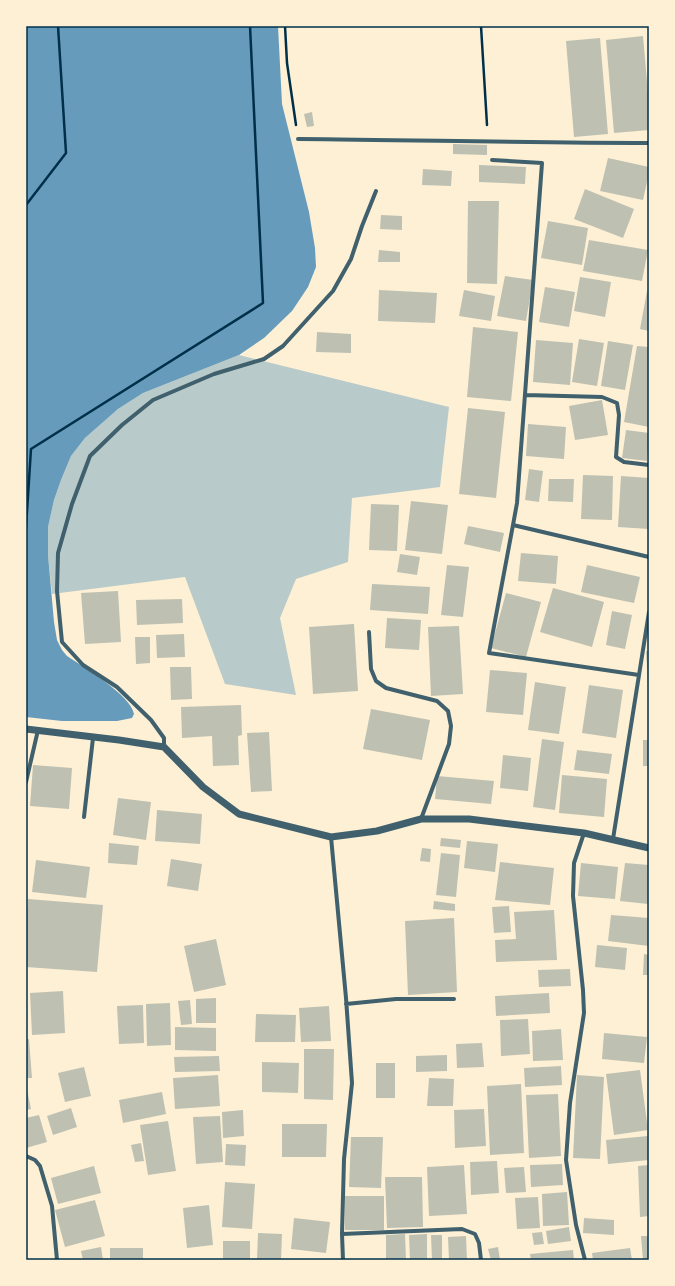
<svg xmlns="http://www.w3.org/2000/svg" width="675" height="1286" viewBox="0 0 675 1286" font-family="Quicksand,sans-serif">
<rect width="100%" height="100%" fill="#fdf0d5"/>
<path fill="#b9caca" d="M 239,355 L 449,407 L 440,487 L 352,498 L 348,562 L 296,579 L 280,618 L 296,695 L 225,684 L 185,577 L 52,594 L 48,555 L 48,527 L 54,500 L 61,480 L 71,456 L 85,438 L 118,409 L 143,393 Z"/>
<path fill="#669bbc" d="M 26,26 L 278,26 L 282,104 L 309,212 L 315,248 L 316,267 L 308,287 L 292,311 L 264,338 L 239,355 L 143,393 L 118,409 L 85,438 L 71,456 L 61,480 L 54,500 L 48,527 L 48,555 L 54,622 L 57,640 L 62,650 L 67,656 C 83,667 131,695 134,714 L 132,718 L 117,721 L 62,721 L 26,717 Z"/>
<path fill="#bec0b2" d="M 643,36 L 649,105 L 649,130 L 614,133 L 606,40 Z
M 600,38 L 608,134 L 574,137 L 566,41 Z
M 312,112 L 314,126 L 307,127 L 304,114 Z
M 453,144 L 487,145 L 487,155 L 453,154 Z
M 608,158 L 649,167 L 649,173 L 643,200 L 600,191 Z
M 479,165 L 526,167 L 525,184 L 479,182 Z
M 423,169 L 452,171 L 451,186 L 422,185 Z
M 585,189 L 634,209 L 623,238 L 574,219 Z
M 468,201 L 499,201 L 497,284 L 467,283 Z
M 381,215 L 402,216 L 402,230 L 380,229 Z
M 548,221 L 588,228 L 582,265 L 541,258 Z
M 589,240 L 648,250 L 642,281 L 583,271 Z
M 379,250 L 400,252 L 400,262 L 378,262 Z
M 505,276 L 533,280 L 526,321 L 497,316 Z
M 580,277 L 611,282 L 605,317 L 574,311 Z
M 545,287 L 575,292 L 569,327 L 539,322 Z
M 379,290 L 437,293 L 435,323 L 378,321 Z
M 464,290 L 495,296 L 491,321 L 459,316 Z
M 647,291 L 649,292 L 649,331 L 640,329 Z
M 473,327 L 518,332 L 511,401 L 467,397 Z
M 317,332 L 351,334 L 351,353 L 316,352 Z
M 579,339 L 604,343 L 597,386 L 572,382 Z
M 536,340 L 573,343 L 570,385 L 533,382 Z
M 608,341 L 633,345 L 625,390 L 601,386 Z
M 637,346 L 649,347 L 649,427 L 624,422 Z
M 602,400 L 608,435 L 575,440 L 569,406 Z
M 468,408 L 505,412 L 496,498 L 459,494 Z
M 528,424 L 566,427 L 564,459 L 526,456 Z
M 626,430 L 649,433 L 647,461 L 622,458 Z
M 529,469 L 543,471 L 539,502 L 525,500 Z
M 583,475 L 613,476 L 612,520 L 581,519 Z
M 621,476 L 649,478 L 649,529 L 618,527 Z
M 549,479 L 574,479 L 573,502 L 548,501 Z
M 411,501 L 448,505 L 442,554 L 405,550 Z
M 371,504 L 399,505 L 397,551 L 369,550 Z
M 468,526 L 504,533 L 500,552 L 464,544 Z
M 521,553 L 558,556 L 556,584 L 518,581 Z
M 400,554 L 420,557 L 417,575 L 397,572 Z
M 447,565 L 469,567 L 463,617 L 441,615 Z
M 587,565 L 640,577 L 634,603 L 581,592 Z
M 372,584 L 430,587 L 428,614 L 370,610 Z
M 553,588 L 604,602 L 592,647 L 540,632 Z
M 118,591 L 121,642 L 85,644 L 81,593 Z
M 506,593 L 541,602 L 526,657 L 491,648 Z
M 182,599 L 183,623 L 137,625 L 136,600 Z
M 612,611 L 632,615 L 625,649 L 606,645 Z
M 387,618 L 421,620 L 419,650 L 385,648 Z
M 354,624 L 358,691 L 313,694 L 309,627 Z
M 459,626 L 463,694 L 431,696 L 428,627 Z
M 184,634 L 185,657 L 157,658 L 156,635 Z
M 135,637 L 150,637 L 150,663 L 136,664 Z
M 646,651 L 649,651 L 649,685 L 648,685 Z
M 170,667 L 191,667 L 192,699 L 171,700 Z
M 490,670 L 527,673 L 523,715 L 486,712 Z
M 535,682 L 566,687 L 559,734 L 528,730 Z
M 589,685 L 623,690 L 616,738 L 582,733 Z
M 241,705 L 242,735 L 238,736 L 239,765 L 213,766 L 212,736 L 182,738 L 181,707 Z
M 371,709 L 430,720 L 422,760 L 363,749 Z
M 269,732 L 272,791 L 251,792 L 247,733 Z
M 542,739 L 564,742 L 555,810 L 533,807 Z
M 643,740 L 649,740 L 649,766 L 643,766 Z
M 577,750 L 612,754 L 609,774 L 574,770 Z
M 503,755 L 531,758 L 528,791 L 500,788 Z
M 33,765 L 72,768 L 69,809 L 30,806 Z
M 562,775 L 607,779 L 604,817 L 559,813 Z
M 437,776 L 494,781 L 491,804 L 435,799 Z
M 118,798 L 151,802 L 146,840 L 113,835 Z
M 157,810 L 202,814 L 200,844 L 155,841 Z
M 441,838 L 461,840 L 460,848 L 440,846 Z
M 467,841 L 498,844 L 495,872 L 464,868 Z
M 109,843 L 139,846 L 137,865 L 108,863 Z
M 422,848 L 431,849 L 430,862 L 420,861 Z
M 441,853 L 460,855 L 456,897 L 436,895 Z
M 171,859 L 202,864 L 198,891 L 167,886 Z
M 36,860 L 90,867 L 86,898 L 32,892 Z
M 500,862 L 554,868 L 550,905 L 495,900 Z
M 581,863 L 618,867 L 615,899 L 578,896 Z
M 625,863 L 649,865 L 648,904 L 620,901 Z
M 28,899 L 103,905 L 97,972 L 26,967 L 26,922 Z
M 434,901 L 455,904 L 455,911 L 433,909 Z
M 509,906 L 511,932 L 494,933 L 492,907 Z
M 554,910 L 557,960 L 496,962 L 495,940 L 516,939 L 514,912 Z
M 611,915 L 649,918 L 649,946 L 608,941 Z
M 454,918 L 457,992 L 408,995 L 405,921 Z
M 216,939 L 226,985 L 194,992 L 184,946 Z
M 597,945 L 627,948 L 625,970 L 595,967 Z
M 644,954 L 649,955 L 649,975 L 643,975 Z
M 570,969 L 571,986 L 539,987 L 538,970 Z
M 63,991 L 65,1033 L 32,1035 L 30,993 Z
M 549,993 L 550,1013 L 496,1016 L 495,996 Z
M 216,998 L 216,1023 L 196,1023 L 196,999 Z
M 190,1000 L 192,1024 L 181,1025 L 178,1001 Z
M 170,1003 L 171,1045 L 147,1046 L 146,1004 Z
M 143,1005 L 144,1043 L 119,1044 L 117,1006 Z
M 329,1006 L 331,1041 L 301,1042 L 299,1008 Z
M 256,1014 L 296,1015 L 295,1042 L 255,1042 Z
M 528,1019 L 530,1054 L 501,1056 L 500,1020 Z
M 175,1027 L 216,1028 L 216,1051 L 175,1050 Z
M 561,1029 L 563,1060 L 533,1061 L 532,1031 Z
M 604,1033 L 647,1037 L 644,1063 L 602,1059 Z
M 29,1039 L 32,1078 L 26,1078 L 26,1040 Z
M 482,1043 L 484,1067 L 457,1068 L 456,1044 Z
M 304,1049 L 334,1049 L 333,1100 L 304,1099 Z
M 447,1055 L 447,1071 L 416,1072 L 416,1056 Z
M 219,1056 L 220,1071 L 175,1072 L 174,1057 Z
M 262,1062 L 299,1063 L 298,1093 L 262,1092 Z
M 376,1063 L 395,1063 L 395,1098 L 376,1098 Z
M 561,1066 L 562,1085 L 525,1087 L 524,1068 Z
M 84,1067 L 91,1096 L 65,1102 L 58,1073 Z
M 640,1070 L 648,1130 L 614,1135 L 606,1074 Z
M 218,1075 L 220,1106 L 175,1109 L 173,1078 Z
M 577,1075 L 604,1077 L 600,1159 L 573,1158 Z
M 429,1078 L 454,1079 L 453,1106 L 427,1106 Z
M 26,1084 L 31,1109 L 26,1110 Z
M 521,1084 L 524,1153 L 490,1155 L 487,1086 Z
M 162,1092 L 166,1114 L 123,1123 L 119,1100 Z
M 558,1094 L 561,1156 L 529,1158 L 526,1095 Z
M 71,1108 L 77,1127 L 53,1135 L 47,1116 Z
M 484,1109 L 486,1146 L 455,1148 L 454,1110 Z
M 243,1110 L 244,1136 L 223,1138 L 222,1112 Z
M 39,1115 L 47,1142 L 26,1148 L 26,1118 Z
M 220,1116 L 223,1162 L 196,1164 L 193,1117 Z
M 168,1121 L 176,1171 L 148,1175 L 140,1125 Z
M 282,1124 L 327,1124 L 326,1157 L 282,1157 Z
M 648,1136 L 649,1160 L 608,1164 L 606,1140 Z
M 351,1137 L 383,1137 L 381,1188 L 349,1187 Z
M 141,1143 L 144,1161 L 135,1162 L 131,1145 Z
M 226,1144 L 246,1145 L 245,1166 L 225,1165 Z
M 497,1161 L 499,1193 L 471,1195 L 470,1162 Z
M 562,1164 L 563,1185 L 531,1187 L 530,1165 Z
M 464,1165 L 467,1214 L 429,1216 L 427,1167 Z
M 649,1165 L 649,1216 L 640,1217 L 638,1166 Z
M 94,1166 L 101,1193 L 58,1204 L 51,1178 Z
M 524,1167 L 526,1192 L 506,1193 L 504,1168 Z
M 385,1177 L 422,1177 L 423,1227 L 387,1228 Z
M 225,1182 L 255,1184 L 252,1229 L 222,1227 Z
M 567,1192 L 569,1225 L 543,1226 L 542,1194 Z
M 345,1196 L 384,1196 L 384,1230 L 345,1230 Z
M 538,1197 L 540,1228 L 517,1229 L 515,1198 Z
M 95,1200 L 105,1236 L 65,1247 L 55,1210 Z
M 209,1205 L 213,1245 L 187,1248 L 183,1208 Z
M 294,1218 L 330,1222 L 326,1253 L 291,1249 Z
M 584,1218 L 614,1220 L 614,1235 L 583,1233 Z
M 569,1227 L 571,1241 L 548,1244 L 546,1231 Z
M 542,1232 L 544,1244 L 534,1245 L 532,1233 Z
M 258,1233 L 282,1234 L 281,1260 L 257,1260 Z
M 405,1234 L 406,1260 L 386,1260 L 386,1235 Z
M 427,1234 L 427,1260 L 410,1260 L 409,1235 Z
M 431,1235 L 442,1235 L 442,1260 L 432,1260 Z
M 466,1236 L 467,1260 L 449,1260 L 448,1237 Z
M 641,1236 L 649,1236 L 649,1260 L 643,1260 Z
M 223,1241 L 250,1241 L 250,1260 L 223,1260 Z
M 101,1247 L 103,1260 L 83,1260 L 81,1251 Z
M 498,1247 L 500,1260 L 491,1260 L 488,1249 Z
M 110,1248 L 143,1248 L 143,1260 L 110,1260 Z
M 630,1248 L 632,1260 L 593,1260 L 592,1253 Z
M 573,1250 L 574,1260 L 531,1260 L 530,1254 Z"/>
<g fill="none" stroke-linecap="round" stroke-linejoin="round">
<path stroke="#003049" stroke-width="2.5" d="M 285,26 L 287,63 L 296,125
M 481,26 L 487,125
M 26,205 L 66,153 L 58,26
M 26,527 L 31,449 L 263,303 L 250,26"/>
<path stroke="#3f606c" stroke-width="4" d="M 298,139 C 415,140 532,143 649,143
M 492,160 L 542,163 L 517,503 L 513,525 L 649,557
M 525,395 L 602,397 L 617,403 L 619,415 L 616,457 L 624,462 L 649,465
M 513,525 L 489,653 L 639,675
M 369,632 L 371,669 L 376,681 L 386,688 L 437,701 L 448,711 L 451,726 L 449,744 L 421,819
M 164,747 L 164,738 L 151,720 L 117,687 L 83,665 L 62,642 L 57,591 L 58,553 L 72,504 L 90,456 L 122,425 L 153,400 L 214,374 L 264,359 L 283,346 L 333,291 L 351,259 L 362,226 L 376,191
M 26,782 L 38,730
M 84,817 L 93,738
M 584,833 L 574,863 L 573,896 L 583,990 L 584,1013 L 570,1103 L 566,1160 L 576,1225 L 585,1260
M 331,837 L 346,998 L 352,1083 L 344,1159 L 342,1234 L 343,1260
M 613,839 L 649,612
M 346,1004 L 396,999 L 454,999
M 26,1156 L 35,1160 L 40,1166 L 52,1206 L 57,1260
M 342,1234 L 462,1229 L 475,1234 L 479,1243 L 481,1260"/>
<path stroke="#3f606c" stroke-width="7" d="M 26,729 L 119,740 L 164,747 L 203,787 L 239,814 L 331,837 L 377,831 L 421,819 L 469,819 L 584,833 L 649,848"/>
</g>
<rect width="675" height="1286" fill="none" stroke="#fdf0d5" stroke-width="54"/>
<rect x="27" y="27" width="621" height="1232" fill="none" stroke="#003049" stroke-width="1.5"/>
</svg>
